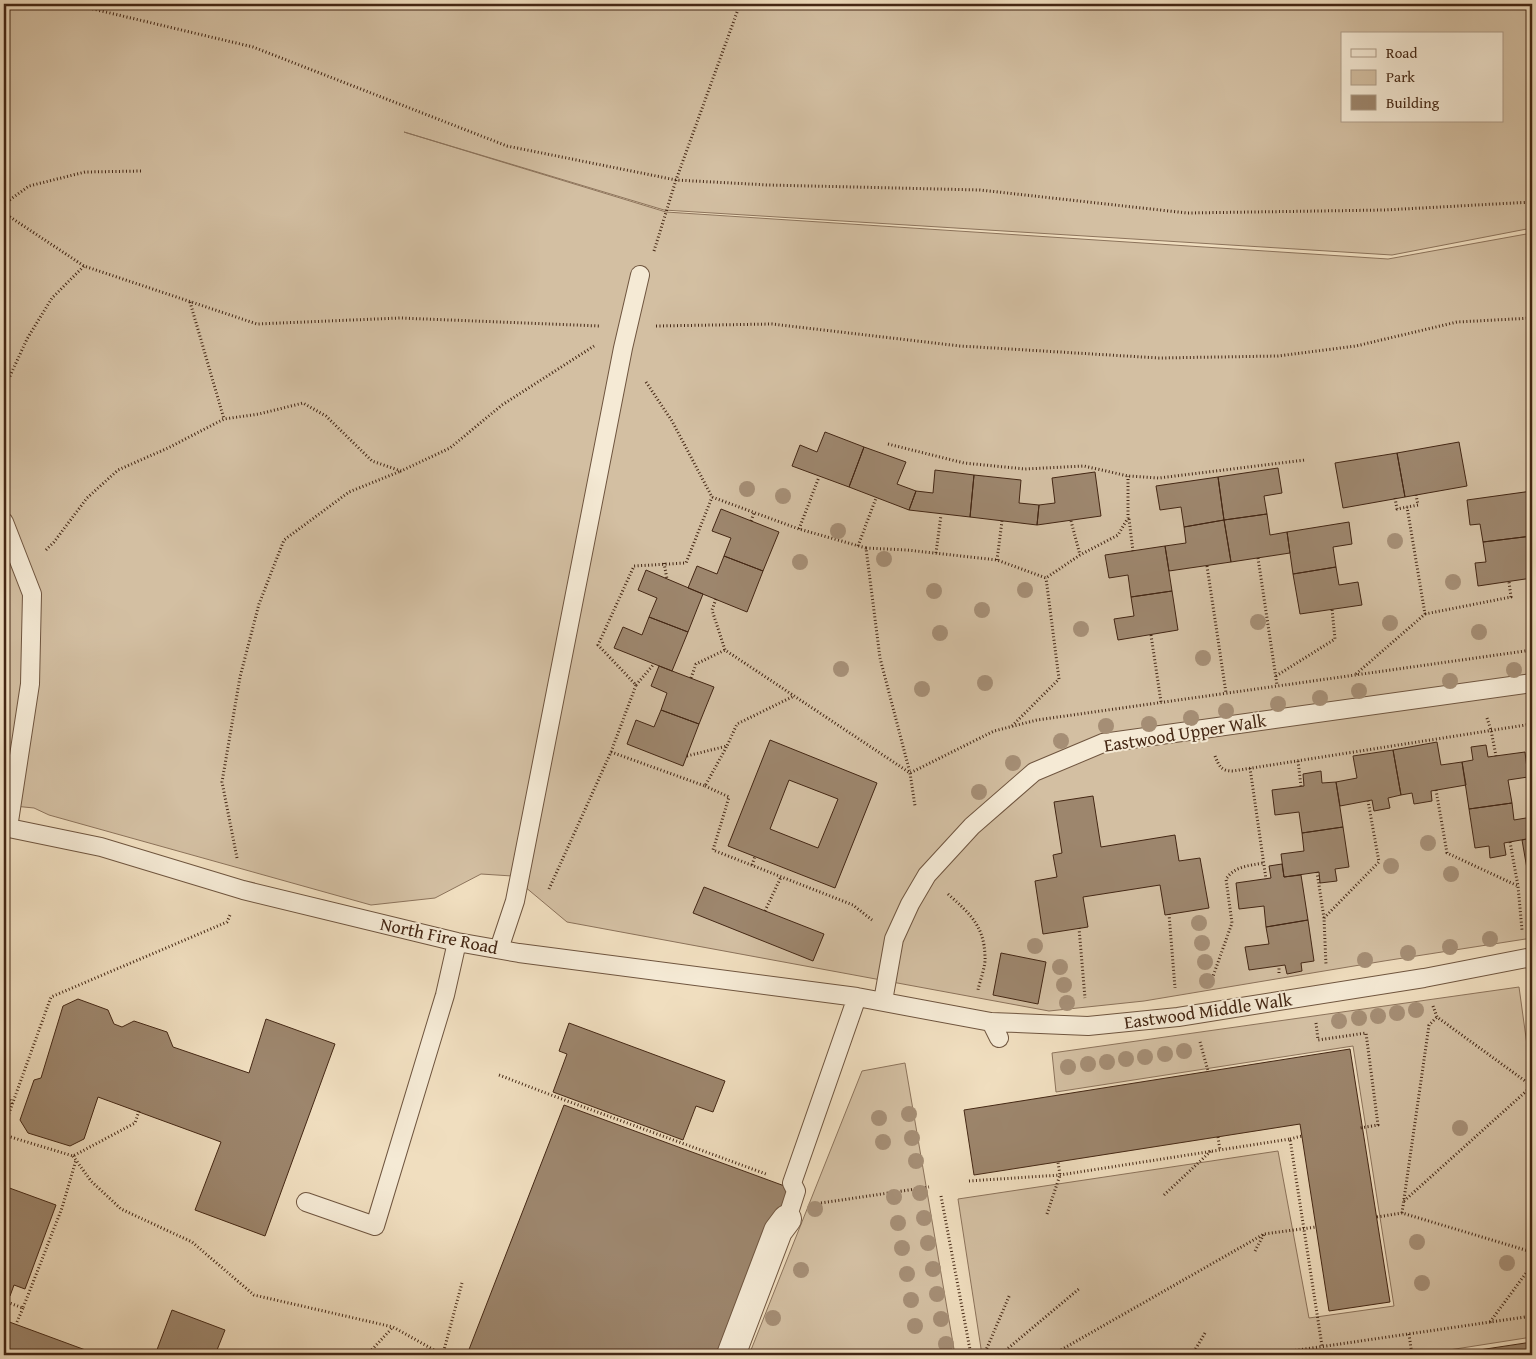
<svg xmlns="http://www.w3.org/2000/svg" width="1536" height="1359" viewBox="0 0 1536 1359" font-family="'Gentium Book Plus',serif">
<rect width="100%" height="100%" fill="#f0debf"/>
<filter id="stains"><feTurbulence type="fractalNoise" baseFrequency=".004" numOctaves="4"/><feColorMatrix values="0 0 0 0 .2 0 0 0 0 .09 0 0 0 0 .02 0 0 0 .5 -.17"/></filter>
<radialGradient id="worn" r=".72"><stop offset=".6" stop-color="#630" stop-opacity="0"/><stop offset="1" stop-color="#630" stop-opacity=".3"/></radialGradient>
<path fill="#d3bfa2" stroke="#8c735b" fill-rule="evenodd" d="M 4,4 L 1532,4 L 1532,228 L 1392,255 L 664,210 L 404,132 L 666,212 L 1388,259 L 1532,233 L 1532,938 L 1384,961 L 1144,1001 L 1049,1011 L 567,922 L 512,876 L 481,874 L 435,898 L 371,905 L 49,815 L 34,808 L 4,805 ZM 1342,34 L 1502,34 L 1502,121 L 1342,121 Z
M 1519,987 L 1532,1081 L 1532,1337 L 1417,1355 L 982,1355 L 958,1199 L 1278,1151 L 1309,1318 L 1394,1306 L 1353,1046 L 1056,1092 L 1052,1053 Z
M 905,1063 L 955,1355 L 749,1355 L 862,1071 Z"/>
<path fill="#9d866d" stroke="#442714" fill-rule="evenodd" d="M 825,432 L 864,447 L 849,487 L 792,466 L 800,445 L 817,452 Z
M 1459,442 L 1467,486 L 1405,497 L 1397,453 Z
M 864,447 L 906,462 L 897,484 L 916,491 L 909,510 L 849,487 Z
M 1397,453 L 1405,497 L 1343,508 L 1335,463 Z
M 1528,458 L 1532,458 L 1532,479 Z
M 1278,468 L 1282,493 L 1264,496 L 1267,514 L 1224,520 L 1218,477 Z
M 935,470 L 974,475 L 970,517 L 909,510 L 916,491 L 933,493 Z
M 1095,472 L 1101,516 L 1037,525 L 1039,505 L 1055,503 L 1052,478 Z
M 974,475 L 1021,480 L 1019,503 L 1039,505 L 1037,525 L 970,517 Z
M 1218,477 L 1224,520 L 1184,527 L 1181,507 L 1160,510 L 1156,486 Z
M 1532,491 L 1532,536 L 1483,542 L 1480,524 L 1470,525 L 1467,500 Z
M 721,509 L 779,532 L 763,571 L 724,556 L 731,538 L 712,531 Z
M 1267,514 L 1270,535 L 1287,532 L 1290,553 L 1231,562 L 1224,520 Z
M 1224,520 L 1231,562 L 1169,571 L 1165,546 L 1186,543 L 1184,527 Z
M 1349,522 L 1352,544 L 1333,547 L 1336,567 L 1293,574 L 1287,532 Z
M 1532,536 L 1532,578 L 1478,586 L 1475,563 L 1486,562 L 1483,542 Z
M 1165,546 L 1172,591 L 1131,597 L 1128,575 L 1109,578 L 1105,555 Z
M 724,556 L 763,571 L 747,612 L 688,588 L 697,566 L 717,574 Z
M 1336,567 L 1339,585 L 1358,582 L 1362,605 L 1300,614 L 1293,574 Z
M 646,570 L 703,594 L 688,632 L 649,617 L 657,598 L 638,590 Z
M 1172,591 L 1178,630 L 1118,640 L 1114,619 L 1134,616 L 1131,597 Z
M 649,617 L 688,632 L 672,671 L 614,648 L 623,627 L 642,635 Z
M 659,666 L 714,687 L 699,724 L 661,710 L 667,693 L 651,686 Z
M 661,710 L 699,724 L 683,766 L 627,744 L 636,720 L 654,727 Z
M 770,740 L 877,783 L 835,888 L 728,846 ZM 789,780 L 838,799 L 818,848 L 770,829 Z
M 1437,742 L 1441,765 L 1462,762 L 1466,785 L 1431,791 L 1432,801 L 1414,804 L 1412,793 L 1401,795 L 1393,750 Z
M 1486,745 L 1488,757 L 1525,752 L 1528,777 L 1508,780 L 1512,803 L 1469,809 L 1462,762 L 1473,760 L 1471,747 Z
M 1393,750 L 1401,795 L 1388,798 L 1390,808 L 1374,811 L 1372,800 L 1340,806 L 1336,782 L 1357,778 L 1353,756 Z
M 1321,771 L 1322,783 L 1336,782 L 1343,827 L 1302,833 L 1299,812 L 1275,815 L 1272,790 L 1304,786 L 1303,774 Z
M 1093,796 L 1101,847 L 1175,835 L 1179,861 L 1200,858 L 1209,908 L 1165,915 L 1160,885 L 1083,897 L 1088,927 L 1043,934 L 1035,881 L 1057,877 L 1053,855 L 1062,853 L 1054,802 Z
M 1512,803 L 1514,820 L 1532,817 L 1532,838 L 1504,843 L 1506,855 L 1490,858 L 1489,846 L 1475,848 L 1469,809 Z
M 1343,827 L 1349,867 L 1335,869 L 1337,881 L 1320,883 L 1319,872 L 1284,877 L 1281,854 L 1304,851 L 1302,833 Z
M 1532,838 L 1532,886 L 1530,886 L 1522,840 Z
M 1282,864 L 1284,877 L 1301,875 L 1308,920 L 1266,927 L 1264,906 L 1239,909 L 1236,883 L 1271,878 L 1269,866 Z
M 704,887 L 824,934 L 813,961 L 693,913 Z
M 1308,920 L 1314,961 L 1301,963 L 1302,971 L 1287,974 L 1285,965 L 1249,970 L 1245,947 L 1269,944 L 1266,927 Z
M 1001,953 L 1046,962 L 1038,1004 L 993,995 Z
M 78,999 L 108,1010 L 114,1024 L 122,1027 L 134,1021 L 167,1032 L 173,1047 L 249,1073 L 266,1019 L 335,1044 L 265,1236 L 195,1210 L 221,1142 L 98,1097 L 84,1139 L 70,1146 L 28,1133 L 20,1120 L 34,1080 L 41,1078 L 63,1006 Z
M 569,1023 L 725,1081 L 713,1112 L 696,1106 L 683,1140 L 553,1092 L 567,1054 L 559,1051 Z
M 1350,1049 L 1390,1302 L 1329,1311 L 1300,1124 L 974,1175 L 964,1110 Z
M 564,1105 L 790,1188 L 720,1355 L 477,1355 L 468,1352 Z
M 4,1186 L 56,1205 L 25,1289 L 14,1285 L 10,1296 L 4,1293 Z
M 172,1310 L 225,1330 L 215,1355 L 155,1355 Z
M 4,1320 L 99,1355 L 4,1355 Z
M 1532,1342 L 1532,1355 L 1446,1355 Z"/>
<g fill="none" stroke-linecap="round" stroke-linejoin="round">
<g stroke="#6f553f" stroke-width="20">
<path id="lane" d="M 4,522 L 32,594 L 30,684 L 8,828
M 4,827 L 101,847 L 243,890 L 457,942 L 519,953 L 857,997 L 991,1022 L 1088,1026 L 1178,1017 L 1424,978 L 1532,957
M 499,949 L 515,901 L 623,348 L 640,275
M 883,1001 L 894,939 L 910,904 L 927,875 L 972,826 L 1034,772 L 1103,743 L 1532,683
M 991,1022 L 999,1038
M 306,1202 L 375,1226 L 445,995 L 457,942
M 787,1219 L 796,1191 L 792,1183 L 857,997"/>
</g>
<g stroke="#6f553f" stroke-width="30">
<path id="street" d="M 731,1355 L 778,1231 L 787,1219"/>
</g>
<path stroke="#442714" stroke-width="3" stroke-dasharray="1 2.5" stroke-linecap="butt" d="M 72,4 L 253,47 L 507,146 L 676,180 L 768,185 L 980,190 L 1187,213 L 1385,210 L 1532,202
M 4,204 L 29,186 L 85,172 L 142,171
M 4,213 L 84,266 L 257,324 L 400,318 L 600,326
M 654,251 L 676,180 L 740,4
M 190,302 L 224,419
M 656,326 L 772,324 L 960,346 L 1159,358 L 1278,356 L 1356,346 L 1457,322 L 1532,318
M 646,382 L 672,421 L 712,497 L 799,529 L 866,548 L 880,658 L 910,773 L 915,806
M 4,389 L 27,339 L 52,298 L 84,266
M 888,444 L 964,463 L 1025,469 L 1084,466 L 1128,476 L 1159,478 L 1305,460
M 1395,498 L 1397,509 L 1418,505 L 1416,495
M 1129,519 L 1133,551
M 751,521 L 754,513
M 1071,521 L 1080,555
M 799,529 L 819,477
M 858,546 L 876,498
M 866,548 L 907,550 L 997,560 L 1046,578 L 1080,555 L 1118,535 L 1128,518 L 1128,476
M 46,550 L 54,542 L 87,498 L 118,470 L 168,448 L 224,419 L 259,414 L 303,403 L 326,416 L 372,461 L 401,471 L 450,448 L 502,405 L 594,346
M 936,553 L 941,515
M 1258,558 L 1277,685
M 997,560 L 1002,521
M 664,563 L 667,579
M 1207,566 L 1226,693
M 716,599 L 712,610 L 725,650 L 910,773 L 994,731 L 1037,720 L 1532,650
M 1425,614 L 1511,597 L 1509,582
M 1151,635 L 1161,702
M 1356,674 L 1425,614 L 1407,507
M 1276,676 L 1335,639 L 1332,609
M 691,678 L 696,664 L 725,650
M 636,685 L 654,664
M 1487,718 L 1491,730 L 1496,756
M 1012,726 L 1059,679 L 1046,578
M 611,752 L 705,786 L 727,746
M 687,756 L 727,746 L 737,724 L 794,696
M 1215,756 C 1219,766 1221,771 1233,771 L 1532,724
M 1298,761 L 1301,786
M 1250,768 L 1266,879
M 705,786 L 729,797 L 713,850 L 853,905 L 872,920
M 1436,790 L 1447,853 L 1518,886
M 1510,842 L 1518,886 L 1522,930
M 237,858 L 222,782 L 240,677 L 259,604 L 284,540 L 349,492 L 401,471
M 752,865 L 755,856
M 1317,872 L 1324,918 L 1326,965
M 549,889 L 611,752 L 636,685 L 598,645 L 634,566 L 686,563 L 712,497
M 948,894 C 969,913 984,925 985,956 C 986,966 980,980 978,990
M 765,911 L 781,877
M 1169,914 L 1175,988
M 1324,918 L 1379,862 L 1368,801
M 1079,928 L 1085,998
M 1279,973 L 1279,966
M 1211,982 L 1232,923 L 1226,879 C 1235,866 1248,866 1263,863
M 1433,1006 L 1437,1017 L 1532,1086
M 1316,1023 L 1318,1040 L 1366,1033 L 1378,1125 L 1360,1128
M 1200,1042 L 1208,1071
M 499,1075 L 551,1095 L 766,1174
M 4,1087 L 12,1104
M 4,1127 L 51,997 L 227,922 L 230,915
M 4,1135 L 73,1156 L 135,1123 L 139,1111
M 1218,1137 L 1220,1150
M 1290,1139 L 1302,1136
M 73,1156 L 91,1181 L 121,1209 L 192,1242 L 254,1295 L 393,1327 L 443,1355
M 969,1181 L 1060,1175 L 1290,1139 L 1322,1346
M 1164,1195 L 1211,1151
M 941,1196 L 971,1355
M 1404,1201 L 1532,1086
M 821,1203 L 929,1187
M 1402,1213 L 1429,1025 L 1437,1017
M 1047,1214 L 1060,1175 L 1058,1162
M 1377,1217 L 1402,1213 L 1532,1252
M 1255,1251 L 1264,1234
M 4,1301 L 23,1308 L 62,1208 L 76,1160
M 17,1322 L 23,1308
M 1490,1322 L 1532,1265
M 1409,1334 L 1412,1355
M 367,1355 L 393,1327
M 445,1355 L 444,1350 L 462,1283
M 461,1355 L 468,1352
M 984,1355 L 1010,1294
M 1000,1355 L 1080,1288
M 1052,1355 L 1264,1234 L 1316,1227
M 1192,1355 L 1205,1333
M 1264,1355 L 1532,1316"/>
<use href="#lane" stroke="#f5ead5" stroke-width="18"/>
<use href="#street" stroke="#f5ead5" stroke-width="28"/>
</g>
<g fill="#a58e75">
<circle cx="747" cy="489" r="8"/>
<circle cx="783" cy="496" r="8"/>
<circle cx="838" cy="531" r="8"/>
<circle cx="1395" cy="541" r="8"/>
<circle cx="884" cy="559" r="8"/>
<circle cx="800" cy="562" r="8"/>
<circle cx="1453" cy="582" r="8"/>
<circle cx="1025" cy="590" r="8"/>
<circle cx="934" cy="591" r="8"/>
<circle cx="982" cy="610" r="8"/>
<circle cx="1258" cy="622" r="8"/>
<circle cx="1390" cy="623" r="8"/>
<circle cx="1081" cy="629" r="8"/>
<circle cx="1479" cy="632" r="8"/>
<circle cx="940" cy="633" r="8"/>
<circle cx="1203" cy="658" r="8"/>
<circle cx="841" cy="669" r="8"/>
<circle cx="1514" cy="670" r="8"/>
<circle cx="1450" cy="681" r="8"/>
<circle cx="985" cy="683" r="8"/>
<circle cx="922" cy="689" r="8"/>
<circle cx="1359" cy="691" r="8"/>
<circle cx="1320" cy="698" r="8"/>
<circle cx="1278" cy="704" r="8"/>
<circle cx="1226" cy="711" r="8"/>
<circle cx="1191" cy="718" r="8"/>
<circle cx="1149" cy="724" r="8"/>
<circle cx="1106" cy="726" r="8"/>
<circle cx="1061" cy="741" r="8"/>
<circle cx="1013" cy="763" r="8"/>
<circle cx="979" cy="792" r="8"/>
<circle cx="1428" cy="843" r="8"/>
<circle cx="1391" cy="866" r="8"/>
<circle cx="1451" cy="874" r="8"/>
<circle cx="1199" cy="923" r="8"/>
<circle cx="1490" cy="939" r="8"/>
<circle cx="1202" cy="943" r="8"/>
<circle cx="1035" cy="946" r="8"/>
<circle cx="1450" cy="947" r="8"/>
<circle cx="1408" cy="953" r="8"/>
<circle cx="1365" cy="960" r="8"/>
<circle cx="1205" cy="962" r="8"/>
<circle cx="1060" cy="967" r="8"/>
<circle cx="1207" cy="981" r="8"/>
<circle cx="1064" cy="985" r="8"/>
<circle cx="1067" cy="1003" r="8"/>
<circle cx="1416" cy="1010" r="8"/>
<circle cx="1397" cy="1013" r="8"/>
<circle cx="1378" cy="1016" r="8"/>
<circle cx="1359" cy="1018" r="8"/>
<circle cx="1339" cy="1021" r="8"/>
<circle cx="1184" cy="1051" r="8"/>
<circle cx="1165" cy="1054" r="8"/>
<circle cx="1145" cy="1057" r="8"/>
<circle cx="1126" cy="1059" r="8"/>
<circle cx="1107" cy="1062" r="8"/>
<circle cx="1088" cy="1064" r="8"/>
<circle cx="1068" cy="1067" r="8"/>
<circle cx="909" cy="1114" r="8"/>
<circle cx="879" cy="1118" r="8"/>
<circle cx="1460" cy="1128" r="8"/>
<circle cx="912" cy="1138" r="8"/>
<circle cx="883" cy="1142" r="8"/>
<circle cx="916" cy="1161" r="8"/>
<circle cx="920" cy="1193" r="8"/>
<circle cx="894" cy="1197" r="8"/>
<circle cx="815" cy="1209" r="8"/>
<circle cx="924" cy="1218" r="8"/>
<circle cx="898" cy="1223" r="8"/>
<circle cx="1417" cy="1242" r="8"/>
<circle cx="928" cy="1243" r="8"/>
<circle cx="902" cy="1248" r="8"/>
<circle cx="1507" cy="1263" r="8"/>
<circle cx="933" cy="1269" r="8"/>
<circle cx="801" cy="1270" r="8"/>
<circle cx="907" cy="1274" r="8"/>
<circle cx="1422" cy="1283" r="8"/>
<circle cx="937" cy="1294" r="8"/>
<circle cx="911" cy="1300" r="8"/>
<circle cx="773" cy="1318" r="8"/>
<circle cx="941" cy="1319" r="8"/>
<circle cx="915" cy="1326" r="8"/>
<circle cx="946" cy="1344" r="8"/>
</g>
<g text-anchor="middle" stroke-width="4" stroke-linejoin="round" paint-order="stroke">
<g font-size="18" fill="#442714" stroke="#f5ead5">
<text transform="translate(1185 733) rotate(-9)" y="6">Eastwood Upper Walk</text>
<text transform="translate(439 936) rotate(12)" y="6">North Fire Road</text>
<text transform="translate(1208 1011) rotate(-8)" y="6">Eastwood Middle Walk</text>
</g>
</g>
<rect width="1536" height="1359" fill="none" stroke="#f0debf" stroke-width="20"/>
<rect x="5" y="5" width="1526" height="1349" fill="none" stroke="#442714" stroke-width="2.5"/>
<rect x="10" y="10" width="1516" height="1339" fill="none" stroke="#442714"/>
<rect x="1341" y="32" width="162" height="90" fill="#f5ead5" stroke="#ae9c88"/>
<rect x="1351" y="49" width="25" height="8" fill="#f5ead5" stroke="#ae9c88"/>
<text x="1386" y="58" font-size="15" fill="#442714">Road</text>
<rect x="1351" y="70" width="25" height="15" fill="#d3bfa2" stroke="#ae9c88"/>
<text x="1386" y="82" font-size="15" fill="#442714">Park</text>
<rect x="1351" y="95" width="25" height="15" fill="#9d866d" stroke="#ae9c88"/>
<text x="1386" y="108" font-size="15" fill="#442714">Building</text>
<rect width="100%" height="100%" filter="url(#stains)"/>
<rect width="100%" height="100%" fill="url(#worn)"/>
</svg>
